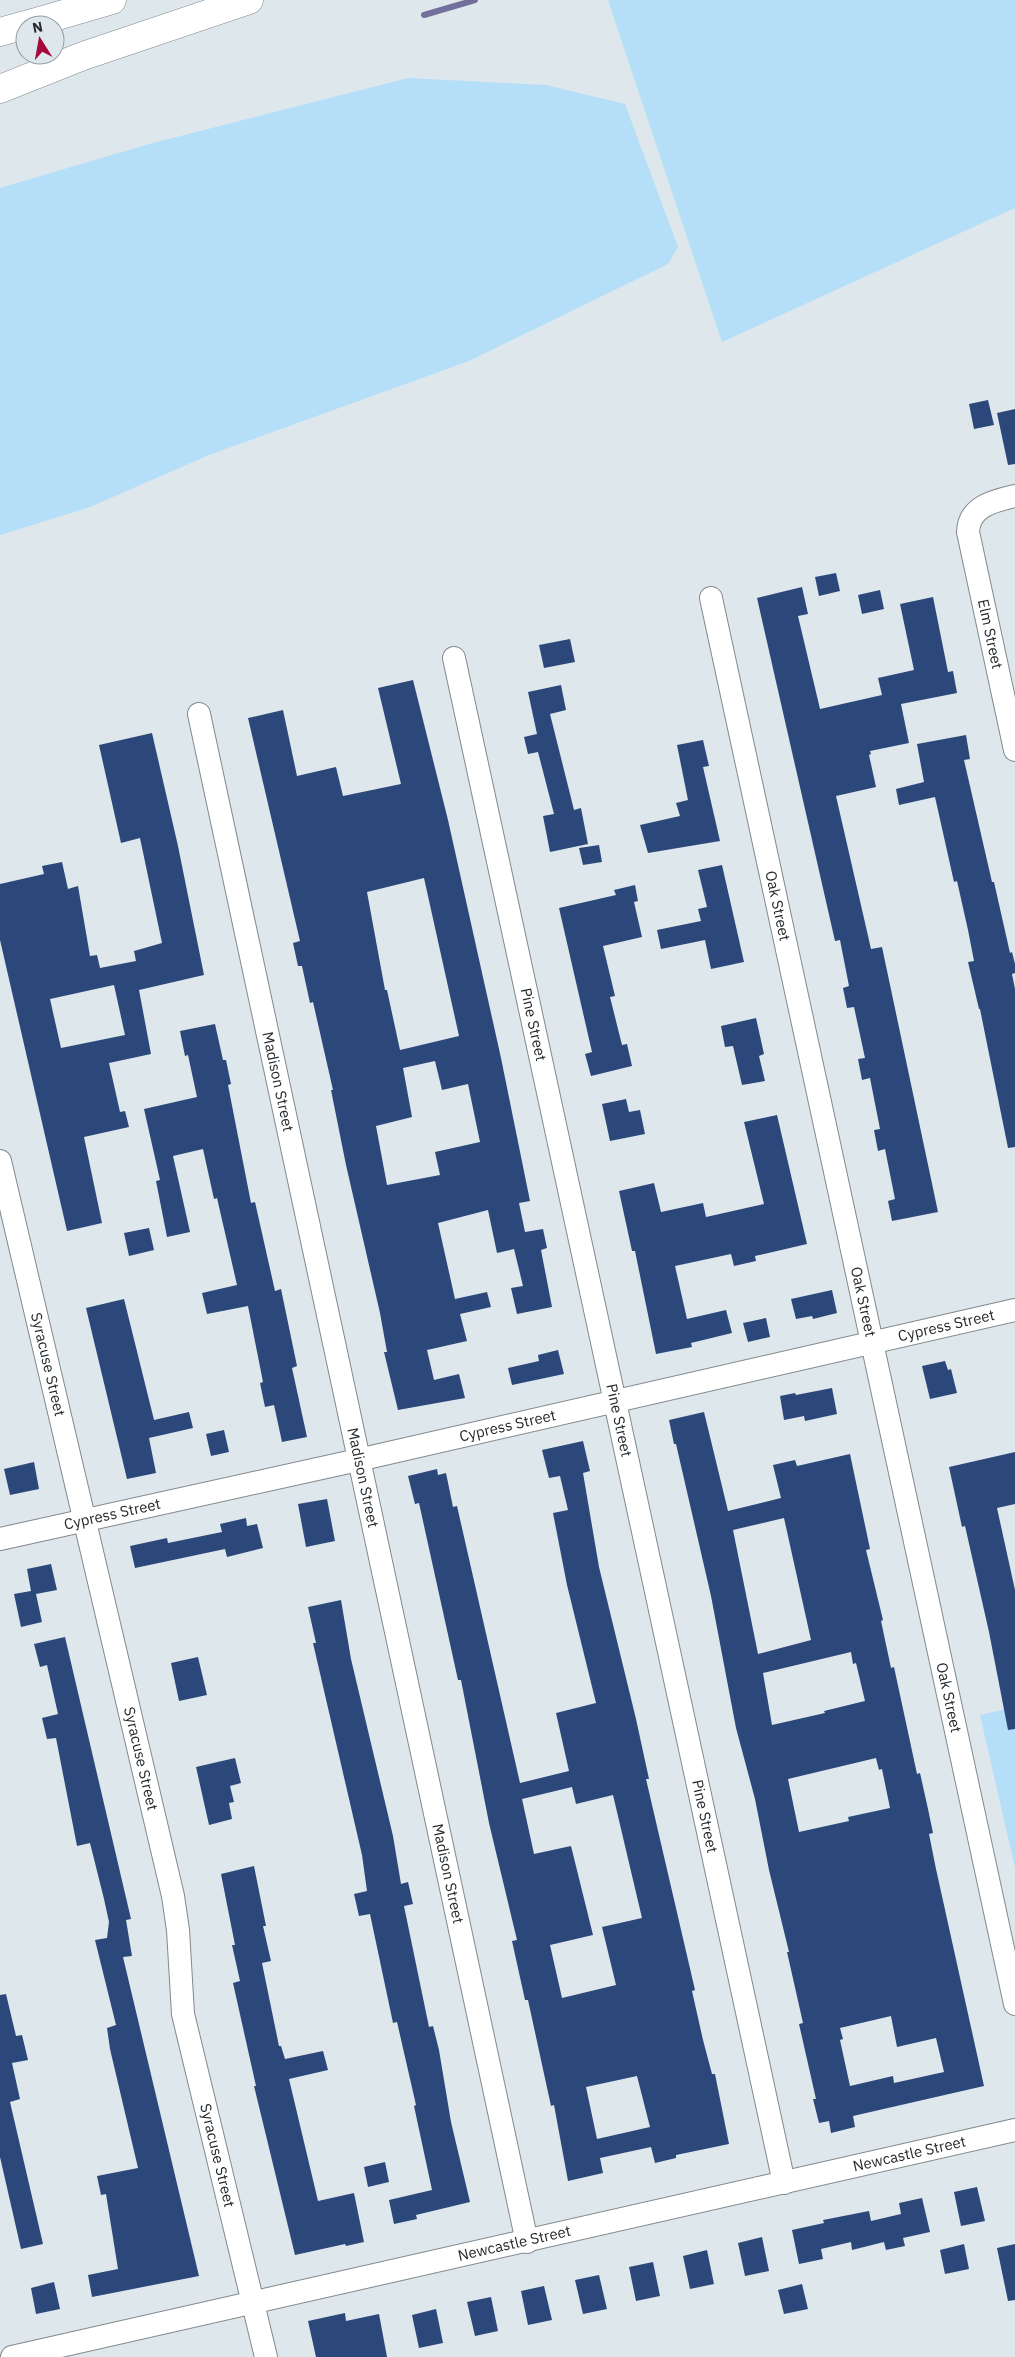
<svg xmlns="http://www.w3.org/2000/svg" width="1015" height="2357" viewBox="0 0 1015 2357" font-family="'IBM Plex Sans',sans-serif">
<rect width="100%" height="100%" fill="#dee7ec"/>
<path fill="#b5dff8" d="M 608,0 L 1015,0 L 1015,208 L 722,342 Z
M 408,78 L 546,85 L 625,104 L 678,247 L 668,264 L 469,361 L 209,455 L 90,507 L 0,535 L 0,188 L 149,144 Z
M 1015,1707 L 1015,1868 L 980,1715 Z"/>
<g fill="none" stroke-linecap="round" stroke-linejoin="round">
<path stroke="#736f9c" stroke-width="6" d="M 424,15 L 475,0"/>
</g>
<path fill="#2c487b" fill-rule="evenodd" d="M 988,400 L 994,425 L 974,429 L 969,404 Z
M 1015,409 L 1015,464 L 1008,465 L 997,413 Z
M 836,573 L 840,591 L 819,596 L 815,577 Z
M 802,587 L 808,614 L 798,616 L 820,709 L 882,695 L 878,678 L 914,670 L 900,604 L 933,597 L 948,672 L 953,671 L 957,693 L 901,704 L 909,743 L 870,751 L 871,754 L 869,755 L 876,787 L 836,796 L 871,949 L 882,947 L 938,1212 L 892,1221 L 888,1201 L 895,1199 L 885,1149 L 878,1151 L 874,1130 L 880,1129 L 870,1078 L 862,1080 L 858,1059 L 865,1058 L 854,1007 L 847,1008 L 843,988 L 849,986 L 840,940 L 835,941 L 757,598 Z
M 880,590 L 884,609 L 862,614 L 858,595 Z
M 570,639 L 575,662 L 544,668 L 539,645 Z
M 413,680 L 448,820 L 501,1058 L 530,1201 L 519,1203 L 525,1232 L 543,1229 L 547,1248 L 541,1250 L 552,1307 L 517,1314 L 511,1288 L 523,1286 L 514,1249 L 497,1253 L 488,1210 L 438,1223 L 455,1299 L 487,1292 L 491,1307 L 460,1314 L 467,1341 L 427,1350 L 434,1380 L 459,1374 L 465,1398 L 398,1410 L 384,1352 L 387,1352 L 380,1313 L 346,1165 L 331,1090 L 333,1090 L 313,1002 L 310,1003 L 302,966 L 298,966 L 293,943 L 300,941 L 248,718 L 283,710 L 297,776 L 336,767 L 343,796 L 401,784 L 378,688 ZM 424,878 L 459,1036 L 400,1050 L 387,990 L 385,990 L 367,892 ZM 435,1061 L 442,1090 L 468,1084 L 480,1142 L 435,1152 L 440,1175 L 387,1185 L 376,1126 L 412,1117 L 403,1068 Z
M 561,685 L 566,710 L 550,714 L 574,810 L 581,808 L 588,844 L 550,852 L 543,816 L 554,814 L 538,752 L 528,754 L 524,737 L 537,734 L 528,692 Z
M 152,733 L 178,846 L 204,975 L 139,990 L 151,1054 L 109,1063 L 120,1112 L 125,1111 L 129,1127 L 84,1137 L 102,1223 L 67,1231 L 0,940 L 0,884 L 44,874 L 42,866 L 62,862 L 68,889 L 78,886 L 90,956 L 97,955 L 100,968 L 136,961 L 134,951 L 162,943 L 140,838 L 121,843 L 99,745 ZM 114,985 L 125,1035 L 61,1048 L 50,999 Z
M 966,735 L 970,759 L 964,760 L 992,882 L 994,882 L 1010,953 L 1012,952 L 1015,964 L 1015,973 L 1012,974 L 1015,989 L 1015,1147 L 1008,1148 L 980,1009 L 979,1009 L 968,962 L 974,961 L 968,930 L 957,881 L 954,882 L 935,797 L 899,805 L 896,789 L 924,782 L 917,744 Z
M 703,740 L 709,766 L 703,767 L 720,841 L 648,853 L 640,825 L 680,816 L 676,803 L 688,800 L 677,745 Z
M 599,845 L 602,862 L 583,865 L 579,848 Z
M 722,865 L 744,962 L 711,969 L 705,940 L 661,949 L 657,930 L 701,921 L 698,909 L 707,907 L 698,870 Z
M 635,885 L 638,901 L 634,902 L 642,937 L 603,946 L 615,996 L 610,997 L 622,1045 L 627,1044 L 632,1066 L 591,1076 L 585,1054 L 592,1052 L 559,908 L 616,895 L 614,890 Z
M 756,1018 L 764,1054 L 759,1056 L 765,1081 L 742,1085 L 733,1046 L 725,1047 L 721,1026 Z
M 215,1024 L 223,1060 L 226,1060 L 231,1084 L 228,1085 L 251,1203 L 255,1202 L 275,1291 L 281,1289 L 297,1366 L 292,1368 L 307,1437 L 282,1442 L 274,1405 L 265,1407 L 260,1383 L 263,1382 L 248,1306 L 207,1314 L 202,1293 L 237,1285 L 217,1198 L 214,1199 L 203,1149 L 173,1156 L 190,1232 L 167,1237 L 156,1181 L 160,1180 L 144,1109 L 197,1097 L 188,1055 L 185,1056 L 180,1031 Z
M 626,1099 L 629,1112 L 640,1110 L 645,1134 L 610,1141 L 602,1104 Z
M 777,1115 L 807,1244 L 755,1256 L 756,1261 L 734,1266 L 731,1254 L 675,1266 L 687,1319 L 726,1310 L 732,1333 L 691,1343 L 692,1347 L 656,1354 L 635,1251 L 632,1251 L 619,1191 L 654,1183 L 661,1212 L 703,1203 L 706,1217 L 764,1204 L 744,1122 Z
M 149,1228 L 154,1250 L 129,1256 L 124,1233 Z
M 832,1290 L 837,1313 L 813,1319 L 812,1316 L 796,1319 L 791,1299 Z
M 124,1299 L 154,1420 L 189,1412 L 193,1428 L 149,1438 L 156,1473 L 127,1479 L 86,1308 Z
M 766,1318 L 770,1337 L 748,1342 L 743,1323 Z
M 558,1350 L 564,1374 L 512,1385 L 508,1368 L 539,1361 L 538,1355 Z
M 945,1361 L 948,1370 L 951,1369 L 957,1393 L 930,1399 L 922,1366 Z
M 832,1388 L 837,1414 L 805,1421 L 804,1416 L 784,1420 L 780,1396 L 795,1393 L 796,1395 Z
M 704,1412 L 728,1511 L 781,1498 L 773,1465 L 795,1460 L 797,1466 L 850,1454 L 870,1549 L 866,1550 L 883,1620 L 881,1621 L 891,1668 L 894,1667 L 917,1774 L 920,1773 L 928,1809 L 933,1833 L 929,1834 L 936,1869 L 984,2086 L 853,2116 L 855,2127 L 831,2133 L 829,2121 L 819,2123 L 813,2099 L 816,2099 L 799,2024 L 803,2023 L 787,1952 L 789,1952 L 769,1870 L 755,1799 L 736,1728 L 711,1596 L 676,1444 L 674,1444 L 669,1420 ZM 784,1518 L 811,1640 L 758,1654 L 733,1530 ZM 851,1652 L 853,1664 L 856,1663 L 865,1701 L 824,1711 L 825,1713 L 772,1725 L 763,1673 ZM 876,1758 L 879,1770 L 882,1769 L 890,1808 L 848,1817 L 849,1821 L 799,1832 L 788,1779 ZM 891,2016 L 897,2047 L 936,2038 L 944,2072 L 894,2083 L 893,2076 L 850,2086 L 840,2040 L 843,2039 L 840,2028 Z
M 224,1430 L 229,1452 L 211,1456 L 206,1434 Z
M 583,1441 L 590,1471 L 583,1473 L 599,1567 L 636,1719 L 649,1779 L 646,1779 L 695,1990 L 692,1991 L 703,2040 L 712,2074 L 715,2074 L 729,2144 L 676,2155 L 676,2158 L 655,2163 L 651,2147 L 600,2158 L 603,2173 L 568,2181 L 554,2105 L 551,2106 L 528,2000 L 525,2000 L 512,1941 L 517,1940 L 489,1823 L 461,1680 L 458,1680 L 419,1503 L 415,1504 L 408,1476 L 437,1469 L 438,1475 L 446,1473 L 453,1507 L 457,1506 L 520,1783 L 569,1771 L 556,1713 L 596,1703 L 567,1585 L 553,1513 L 568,1510 L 560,1476 L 549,1478 L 542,1450 ZM 572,1787 L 576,1804 L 613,1795 L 642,1918 L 602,1927 L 616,1985 L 562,1998 L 550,1945 L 593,1935 L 571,1846 L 534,1854 L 522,1799 ZM 637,2076 L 650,2127 L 597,2139 L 586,2087 Z
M 1015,1452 L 1015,1504 L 997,1508 L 1015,1590 L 1015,1729 L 1008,1730 L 989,1632 L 965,1526 L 962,1527 L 949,1467 Z
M 34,1462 L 39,1489 L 10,1495 L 4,1469 Z
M 327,1499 L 335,1541 L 306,1547 L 298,1504 Z
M 246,1518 L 247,1526 L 257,1524 L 263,1548 L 227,1557 L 225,1549 L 135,1568 L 130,1546 L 167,1538 L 168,1543 L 222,1532 L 220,1524 Z
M 51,1564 L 57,1590 L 36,1594 L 42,1622 L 21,1627 L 14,1594 L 31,1591 L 27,1569 Z
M 341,1600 L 351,1659 L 393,1836 L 401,1884 L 408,1882 L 413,1904 L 404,1906 L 429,2027 L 433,2026 L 439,2050 L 451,2122 L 470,2202 L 416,2215 L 417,2219 L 394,2224 L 389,2200 L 432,2190 L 414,2106 L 416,2105 L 397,2022 L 393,2023 L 370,1914 L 359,1916 L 354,1894 L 367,1891 L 362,1855 L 313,1643 L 316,1643 L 308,1607 Z
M 65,1637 L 131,1919 L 126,1920 L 132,1956 L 123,1957 L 199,2276 L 92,2297 L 88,2275 L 118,2269 L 106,2194 L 101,2195 L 97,2176 L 138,2168 L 110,2049 L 107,2028 L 116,2025 L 95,1940 L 107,1938 L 109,1922 L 104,1899 L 90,1843 L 77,1846 L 56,1738 L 47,1739 L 42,1718 L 58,1714 L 47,1665 L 40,1667 L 34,1644 Z
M 198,1657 L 207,1695 L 179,1701 L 171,1663 Z
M 235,1758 L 241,1783 L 230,1786 L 234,1802 L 229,1803 L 232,1819 L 209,1825 L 196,1767 Z
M 254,1866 L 266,1926 L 263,1926 L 271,1961 L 262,1963 L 279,2046 L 281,2046 L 285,2059 L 323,2051 L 328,2070 L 289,2079 L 318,2201 L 354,2193 L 364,2242 L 346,2246 L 345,2244 L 295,2255 L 254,2086 L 256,2086 L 233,1983 L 240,1981 L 232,1945 L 235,1945 L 221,1874 Z
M 6,1994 L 16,2036 L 22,2035 L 28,2060 L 12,2063 L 20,2099 L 10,2102 L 43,2244 L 21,2249 L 0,2157 L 0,1995 Z
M 385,2162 L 389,2182 L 368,2187 L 364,2167 Z
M 977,2187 L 985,2221 L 961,2226 L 954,2192 Z
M 922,2198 L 930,2232 L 903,2238 L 905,2246 L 886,2250 L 884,2242 L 852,2250 L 851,2242 L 821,2249 L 823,2259 L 799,2264 L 792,2230 L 824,2223 L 823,2220 L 869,2211 L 871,2221 L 901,2214 L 899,2203 Z
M 762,2237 L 769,2271 L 745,2276 L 738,2243 Z
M 964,2244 L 969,2269 L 945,2274 L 940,2250 Z
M 1015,2244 L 1015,2300 L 1008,2301 L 997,2248 Z
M 707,2250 L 714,2284 L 690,2289 L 683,2256 Z
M 653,2262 L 660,2296 L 636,2301 L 629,2267 Z
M 599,2275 L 607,2309 L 583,2314 L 575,2280 Z
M 54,2282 L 60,2309 L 36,2314 L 31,2288 Z
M 802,2284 L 808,2309 L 784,2314 L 778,2290 Z
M 544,2286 L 552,2320 L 528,2325 L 521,2291 Z
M 491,2297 L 498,2331 L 475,2336 L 467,2302 Z
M 436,2309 L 443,2343 L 419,2348 L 412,2315 Z
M 345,2313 L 346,2321 L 379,2314 L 387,2357 L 316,2357 L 308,2321 Z"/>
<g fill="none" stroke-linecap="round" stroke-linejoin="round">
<g stroke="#81898e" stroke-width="24">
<g id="street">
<path id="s1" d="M 1015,496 C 994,501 969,506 968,532 L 1015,750"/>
<path id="s2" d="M 711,598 L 1015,2004"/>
<path id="s3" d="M 454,658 L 784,2183"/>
<path id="s4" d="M 199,714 L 527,2242"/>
<path id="s5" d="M 0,1161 L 173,1896 L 178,1930 L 183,2014 L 266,2357"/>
<path id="s6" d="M 0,1539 L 358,1460 L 1015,1310"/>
<path id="s7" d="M 12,2357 L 1015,2130"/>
</g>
</g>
<g stroke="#81898e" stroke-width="29">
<path id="highway" d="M 26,25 L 112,0
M 0,32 L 25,25
M 0,89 L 83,56 L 249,0"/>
</g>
<use href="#street" stroke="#fff" stroke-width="22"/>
<use href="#highway" stroke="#fff" stroke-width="28"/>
</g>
<g text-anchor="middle" stroke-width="5" stroke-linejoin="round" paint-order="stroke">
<g font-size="15" fill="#25292b" stroke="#dee7ec">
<text dy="5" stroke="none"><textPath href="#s1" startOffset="169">Elm Street</textPath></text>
<text dy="5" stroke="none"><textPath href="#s2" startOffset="315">Oak Street</textPath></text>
<text dy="5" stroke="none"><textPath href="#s3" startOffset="375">Pine Street</textPath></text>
<text dy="5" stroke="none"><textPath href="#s4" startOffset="376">Madison Street</textPath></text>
<text dy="5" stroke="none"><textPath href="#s2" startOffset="720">Oak Street</textPath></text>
<text dy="5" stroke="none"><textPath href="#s6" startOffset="970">Cypress Street</textPath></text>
<text dy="5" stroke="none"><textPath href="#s5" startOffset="209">Syracuse Street</textPath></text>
<text dy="5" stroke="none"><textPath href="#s3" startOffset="780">Pine Street</textPath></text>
<text dy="5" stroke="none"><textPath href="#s6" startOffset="520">Cypress Street</textPath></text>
<text dy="5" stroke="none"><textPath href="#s4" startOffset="781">Madison Street</textPath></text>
<text dy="5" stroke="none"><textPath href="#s6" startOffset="115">Cypress Street</textPath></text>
<text dy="5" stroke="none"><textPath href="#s2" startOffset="1125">Oak Street</textPath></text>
<text dy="5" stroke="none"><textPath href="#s5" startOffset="614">Syracuse Street</textPath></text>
<text dy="5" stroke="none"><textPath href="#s3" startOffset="1185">Pine Street</textPath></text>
<text dy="5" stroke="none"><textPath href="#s4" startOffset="1186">Madison Street</textPath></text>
<text dy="5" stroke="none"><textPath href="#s7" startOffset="920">Newcastle Street</textPath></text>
<text dy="5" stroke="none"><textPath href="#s5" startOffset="1019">Syracuse Street</textPath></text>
<text dy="5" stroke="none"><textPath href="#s7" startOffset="515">Newcastle Street</textPath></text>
</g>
</g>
<g transform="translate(40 40) rotate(349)"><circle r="24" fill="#dee7ec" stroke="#949b9f"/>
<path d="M0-4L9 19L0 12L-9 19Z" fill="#a50a3b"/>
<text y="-8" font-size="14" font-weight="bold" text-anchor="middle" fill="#25292b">N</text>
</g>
</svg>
